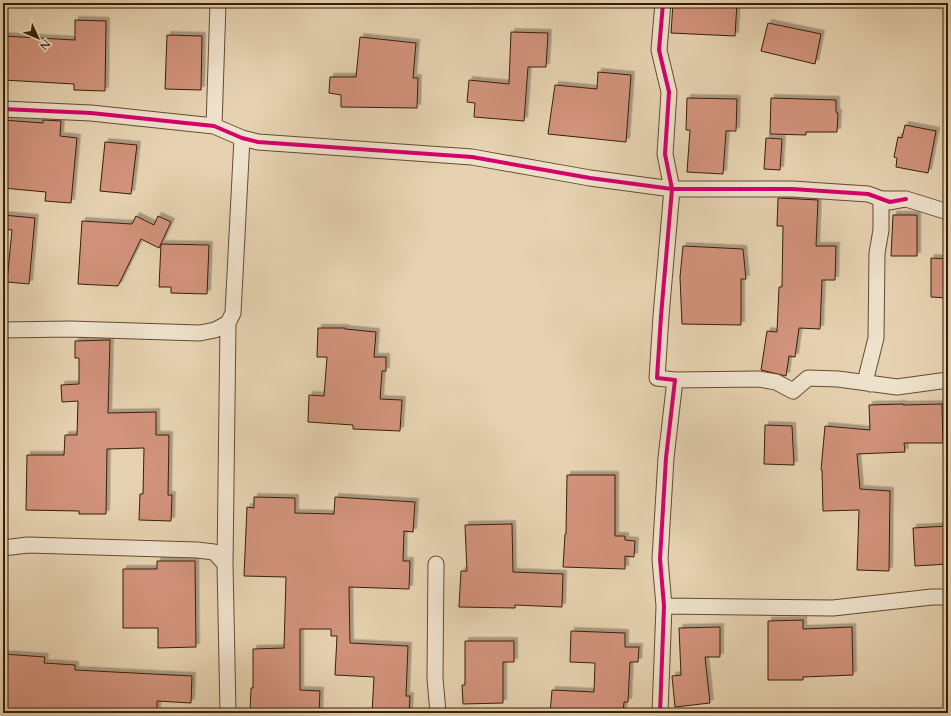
<svg xmlns="http://www.w3.org/2000/svg" width="951" height="716" viewBox="0 0 951 716" font-family="Cardo,serif">
<defs>
<filter id="shadow"><feDropShadow dx="3.5" dy="-3.5" stdDeviation="0" flood-color="#0004"/></filter>
</defs>
<rect width="100%" height="100%" fill="#e6d2b1"/>
<filter id="stains"><feTurbulence type="fractalNoise" baseFrequency=".005" numOctaves="4"/><feColorMatrix values="0 0 0 0 .2 0 0 0 0 .09 0 0 0 0 .02 0 0 0 .5 -.17"/></filter>
<radialGradient id="worn" r=".72"><stop offset=".6" stop-color="#630" stop-opacity="0"/><stop offset="1" stop-color="#630" stop-opacity=".3"/></radialGradient>
<path fill="#d2937c" stroke="#381e07" filter="url(#shadow)" d="M 673,3 L 737,3 L 735,36 L 671,33 Z
M 75,20 L 106,21 L 105,91 L 74,90 L 74,84 L 3,80 L 3,36 L 75,40 Z
M 768,23 L 821,34 L 815,64 L 761,51 Z
M 511,32 L 548,33 L 546,67 L 528,67 L 524,121 L 474,117 L 475,103 L 467,102 L 469,80 L 509,84 Z
M 167,35 L 202,36 L 201,90 L 165,89 Z
M 360,37 L 416,43 L 413,78 L 418,78 L 417,108 L 341,107 L 341,95 L 329,93 L 330,77 L 356,77 Z
M 598,72 L 631,75 L 626,142 L 548,134 L 555,85 L 597,89 Z
M 687,98 L 737,99 L 736,131 L 726,131 L 723,174 L 687,172 L 690,130 L 686,130 Z
M 771,98 L 836,100 L 836,112 L 838,113 L 837,132 L 806,132 L 806,135 L 770,134 Z
M 3,120 L 43,123 L 43,120 L 61,121 L 60,136 L 77,138 L 71,203 L 45,201 L 46,192 L 3,188 Z
M 905,125 L 936,131 L 928,173 L 896,167 L 897,158 L 894,157 L 898,137 L 902,138 Z
M 766,138 L 782,139 L 780,170 L 764,169 Z
M 105,142 L 137,145 L 131,194 L 100,191 Z
M 778,198 L 818,200 L 816,246 L 836,246 L 835,280 L 822,280 L 820,329 L 799,328 L 795,357 L 789,356 L 786,376 L 761,370 L 767,331 L 777,332 L 779,287 L 782,287 L 783,226 L 777,226 Z
M 3,215 L 35,218 L 29,284 L 7,282 L 12,230 L 3,229 Z
M 893,215 L 917,215 L 917,256 L 891,256 Z
M 136,216 L 154,225 L 158,216 L 171,222 L 159,248 L 141,239 L 118,286 L 78,284 L 82,221 L 132,224 Z
M 161,244 L 209,245 L 207,294 L 171,293 L 171,287 L 159,287 Z
M 683,246 L 743,249 L 746,279 L 741,279 L 741,325 L 682,324 L 680,277 Z
M 931,258 L 948,259 L 948,298 L 931,297 Z
M 318,328 L 345,328 L 345,329 L 376,332 L 374,357 L 386,357 L 386,371 L 382,371 L 380,399 L 402,400 L 400,431 L 353,429 L 353,425 L 308,422 L 309,395 L 324,396 L 327,357 L 317,357 Z
M 110,340 L 108,413 L 156,412 L 156,435 L 169,435 L 168,495 L 172,495 L 171,521 L 139,520 L 140,494 L 143,494 L 144,448 L 107,449 L 106,514 L 79,514 L 79,511 L 26,510 L 27,455 L 64,455 L 65,435 L 77,435 L 78,401 L 62,402 L 61,385 L 79,384 L 79,358 L 75,358 L 75,341 Z
M 903,404 L 903,405 L 942,404 L 943,443 L 904,443 L 905,452 L 857,454 L 860,489 L 890,491 L 889,571 L 857,570 L 859,510 L 823,511 L 822,470 L 821,470 L 825,426 L 870,430 L 869,405 Z
M 765,425 L 792,426 L 794,465 L 764,464 Z
M 567,475 L 615,475 L 615,536 L 625,536 L 625,540 L 635,541 L 634,557 L 625,556 L 625,569 L 563,567 L 565,534 L 566,534 Z
M 254,497 L 295,498 L 295,513 L 334,514 L 335,497 L 415,502 L 413,532 L 404,531 L 403,561 L 410,561 L 409,589 L 349,587 L 350,643 L 408,646 L 406,696 L 410,696 L 409,713 L 372,713 L 374,677 L 335,675 L 337,636 L 331,636 L 331,629 L 300,629 L 300,690 L 320,691 L 319,713 L 250,713 L 251,688 L 253,688 L 253,649 L 284,648 L 286,577 L 244,576 L 247,507 L 254,508 Z
M 512,524 L 513,572 L 563,574 L 562,607 L 515,605 L 515,608 L 459,607 L 461,571 L 467,571 L 465,525 Z
M 948,526 L 948,564 L 915,566 L 913,528 Z
M 157,561 L 195,561 L 196,647 L 158,648 L 158,628 L 123,628 L 123,569 L 157,569 Z
M 803,620 L 803,629 L 852,627 L 853,675 L 803,677 L 803,680 L 768,680 L 768,621 Z
M 720,627 L 720,657 L 705,657 L 710,703 L 675,707 L 672,676 L 681,675 L 679,628 Z
M 571,631 L 625,633 L 625,647 L 639,647 L 638,662 L 630,662 L 628,702 L 624,702 L 623,713 L 550,713 L 552,690 L 594,692 L 595,663 L 570,662 Z
M 465,641 L 514,641 L 514,662 L 503,662 L 503,703 L 463,704 L 462,685 L 465,685 Z
M 3,654 L 45,657 L 44,663 L 75,665 L 75,670 L 192,676 L 191,703 L 157,701 L 157,711 L 146,711 L 146,713 L 8,713 L 8,709 L 3,709 Z"/>
<g fill="none" stroke-linecap="round" stroke-linejoin="round">
<g stroke="#644b32" stroke-width="17">
<path id="street" d="M 663,3 L 659,50 L 669,92 L 665,154 L 672,189 L 792,189 L 868,194 L 890,202 L 906,199
M 3,109 L 91,113 L 214,126 L 242,138 L 258,142 L 472,157 L 590,178 L 672,189 L 661,316 L 657,378 L 675,380 L 666,458 L 660,559 L 664,606 L 660,713
M 214,126 L 218,3
M 3,330 L 70,329 L 200,333 L 215,330 L 228,323 L 233,313 L 242,138
M 675,380 L 759,379 L 776,382 L 793,391 L 808,378 L 838,379 L 897,387 L 948,380
M 870,384 L 866,378 L 876,338 L 877,253 L 881,230 L 881,199 L 906,199 L 948,212
M 3,548 L 28,545 L 197,550 L 214,552 L 225,564 L 228,713
M 225,564 L 228,323
M 436,564 L 435,678 L 438,713
M 664,606 L 833,608 L 932,597 L 948,597"/>
</g>
<use href="#street" stroke="#efe2cc" stroke-width="15"/>
<g stroke="#efe2cc" stroke-width="6">
<path id="cycleway" d="M 663,3 L 659,50 L 669,92 L 665,154 L 672,189 L 792,189 L 868,194 L 890,202 L 906,199
M 3,109 L 91,113 L 214,126 L 242,138 L 258,142 L 472,157 L 590,178 L 672,189 L 661,316 L 657,378 L 675,380 L 666,458 L 660,559 L 664,606 L 660,713"/>
</g>
<use href="#cycleway" stroke="#d6006c" stroke-width="4"/>
</g>
<rect width="951" height="716" fill="none" stroke="#e6d2b1" stroke-width="16"/>
<rect x="4" y="4" width="943" height="708" fill="none" stroke="#381e07" stroke-width="2"/>
<rect x="8" y="8" width="935" height="700" fill="none" stroke="#381e07"/>
<g transform="translate(38 38) rotate(134)" stroke="#efe2cc" stroke-width="3" paint-order="stroke">
<path d="M0-3L7 15L0 10L-7 15Z" fill="#381e07"/>
<text y="-6" font-size="11" font-weight="bold" text-anchor="middle" fill="#381e07">N</text>
</g>
<rect width="100%" height="100%" filter="url(#stains)"/>
<rect width="100%" height="100%" fill="url(#worn)"/>
</svg>
